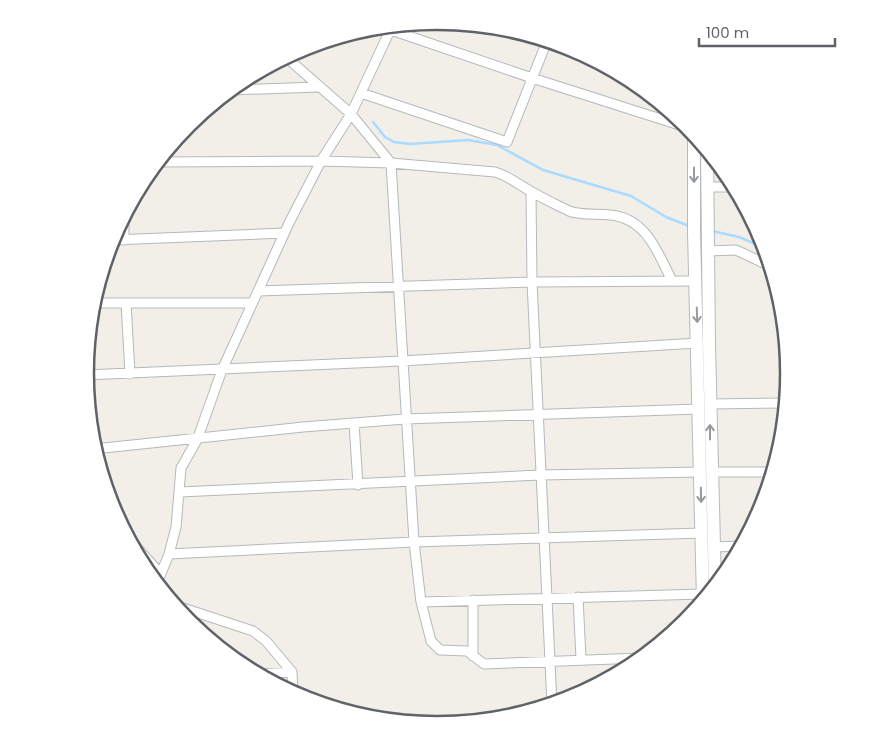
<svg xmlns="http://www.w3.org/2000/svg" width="874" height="746" viewBox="0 0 874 746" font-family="Poppins,sans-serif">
<rect width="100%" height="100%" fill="#f1efe8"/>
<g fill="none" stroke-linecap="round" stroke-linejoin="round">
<path stroke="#aadaff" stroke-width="2.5" d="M 373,122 L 385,137 L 394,142 L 410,144 L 468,140 L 497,145 L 543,170 L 631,196 L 666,217 L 689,226
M 712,231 L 739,237 L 765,248"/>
<g stroke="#b5b8bc" stroke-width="11">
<path id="minor" d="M 382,27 L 532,78 L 689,128
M 286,57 L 351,114 L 391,163 L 495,172 C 509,176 519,185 532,192 C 544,199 557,205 569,211 C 582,216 597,213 611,215 C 647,219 658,253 672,281
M 230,90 L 318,87
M 361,93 L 507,142 L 547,41
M 157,162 L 321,161 L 391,163 L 414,542 L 421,602 L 431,641 L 440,650 L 467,651 L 484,664 L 641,658
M 707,187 L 735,187
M 531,192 L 532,282 L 552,704
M 124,216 L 124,240
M 112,240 L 284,233
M 707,251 L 736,250 L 770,266
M 258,291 L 532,282 L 696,281
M 92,303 L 251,303
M 126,303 L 130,374
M 85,375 L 402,361 L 698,343
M 710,404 L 786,403
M 354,423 L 358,485
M 94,449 L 303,427 L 405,419 L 699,409
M 712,472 L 773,472
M 180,492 L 540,475 L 701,472
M 128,538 L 161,574
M 714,547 L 741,546
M 169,554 L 414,542 L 702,533
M 157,583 L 169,554 L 176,527 L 181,468 L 197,440 L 222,370 L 289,223 L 321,161 L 351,114 L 392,26
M 578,597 L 581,659
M 473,600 L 473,656
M 421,602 L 703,594
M 174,605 L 253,631 L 266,641 L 292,672 L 293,693
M 257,674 L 292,672"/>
</g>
<g stroke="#b6babf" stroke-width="14">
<path id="secondary" d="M 694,135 L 694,232 L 703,601
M 707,150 L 709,345 L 715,586"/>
</g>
<use href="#minor" stroke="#fff" stroke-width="9"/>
<use href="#secondary" stroke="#fff" stroke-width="12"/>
</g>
<defs><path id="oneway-shaft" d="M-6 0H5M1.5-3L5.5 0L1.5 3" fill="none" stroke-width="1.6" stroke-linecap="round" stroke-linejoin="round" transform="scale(1.25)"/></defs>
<g stroke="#979a9d">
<use href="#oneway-shaft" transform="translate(694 175) rotate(90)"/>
<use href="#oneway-shaft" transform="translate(697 315) rotate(88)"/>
<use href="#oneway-shaft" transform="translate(710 432) rotate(-90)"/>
<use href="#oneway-shaft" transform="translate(701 495) rotate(89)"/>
</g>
<path d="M0 0H874V746H0ZM94 373a343 343 0 1 1 686 0a343 343 0 1 1-686 0Z" fill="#fff" fill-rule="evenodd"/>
<path fill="none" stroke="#5f6368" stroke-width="2.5" d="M94 373a343 343 0 1 1 686 0a343 343 0 1 1-686 0Z"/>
<path d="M699 38v8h136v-8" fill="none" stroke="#5f6368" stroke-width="2.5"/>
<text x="706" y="38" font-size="15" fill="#5f6368" stroke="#ffffff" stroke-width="4" paint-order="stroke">100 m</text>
</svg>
